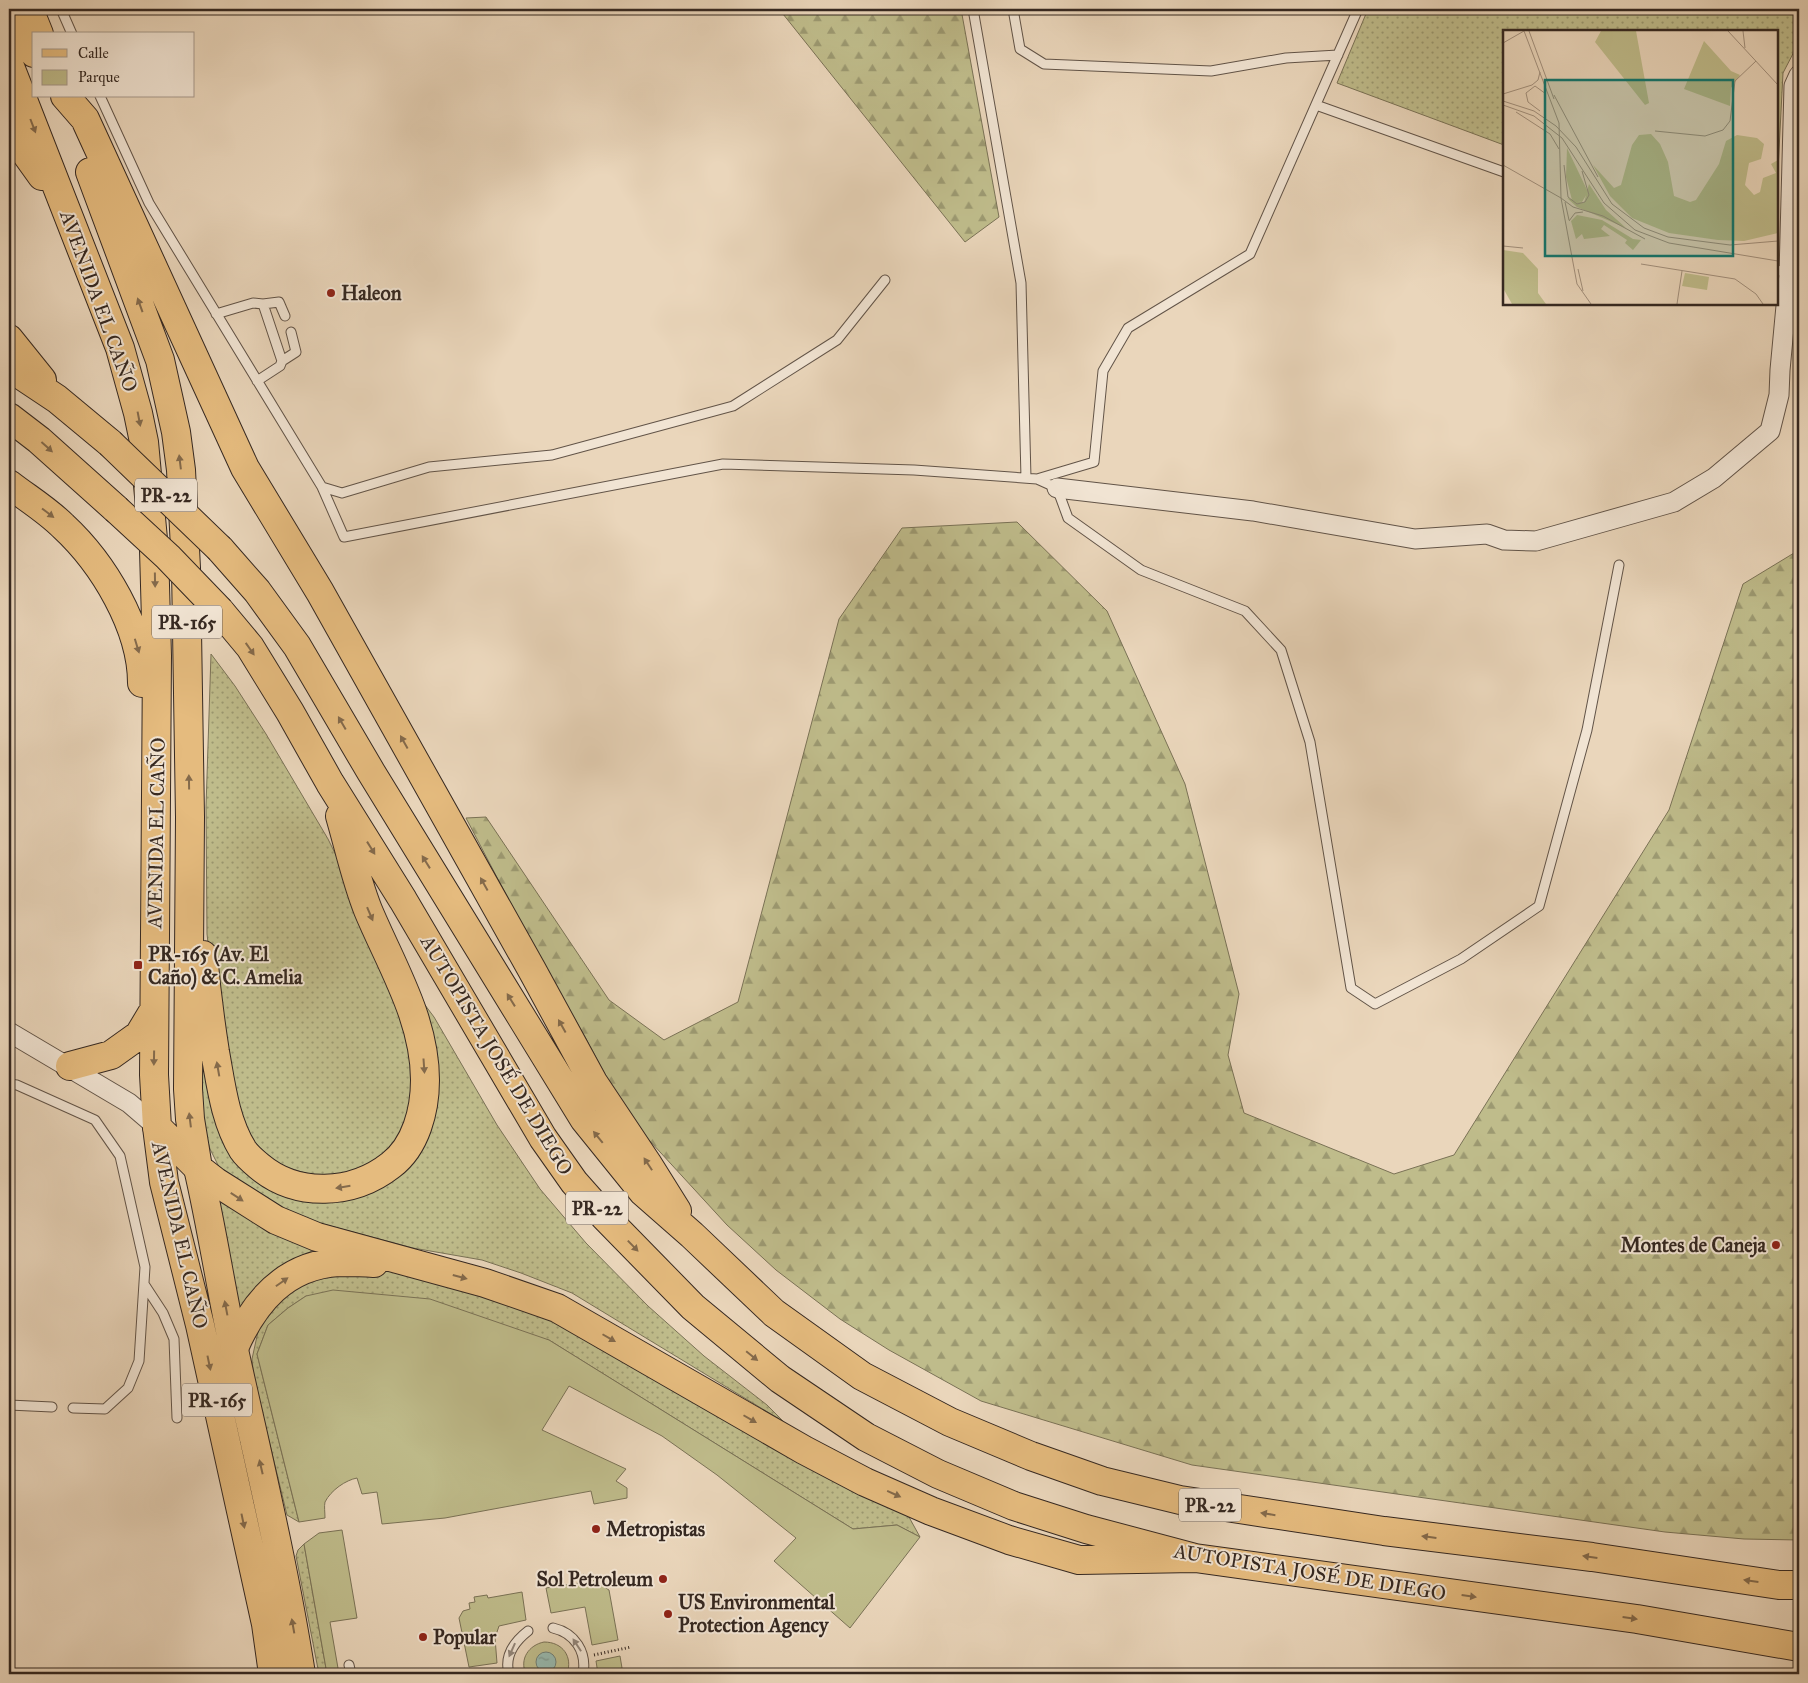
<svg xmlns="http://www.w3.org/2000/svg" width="1808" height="1683" viewBox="0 0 1808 1683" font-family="'IM FELL Great Primer',serif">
<defs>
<pattern id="grass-dots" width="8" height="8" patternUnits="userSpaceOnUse" patternTransform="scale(1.25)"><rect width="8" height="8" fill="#bfbc8b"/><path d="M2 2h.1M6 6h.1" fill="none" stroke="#9c9971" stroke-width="1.8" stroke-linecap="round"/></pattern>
<pattern id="forest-firs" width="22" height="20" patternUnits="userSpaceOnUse" patternTransform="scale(1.25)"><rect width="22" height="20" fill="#bfbc8b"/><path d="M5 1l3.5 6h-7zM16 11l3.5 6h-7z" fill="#9c9971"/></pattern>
<pattern id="water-ripples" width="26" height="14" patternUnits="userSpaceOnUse" patternTransform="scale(1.25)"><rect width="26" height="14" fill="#98b9ae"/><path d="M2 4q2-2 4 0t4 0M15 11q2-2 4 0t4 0" fill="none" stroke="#7d968d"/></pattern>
</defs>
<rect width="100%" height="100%" fill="#ead6bb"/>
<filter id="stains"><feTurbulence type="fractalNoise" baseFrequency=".004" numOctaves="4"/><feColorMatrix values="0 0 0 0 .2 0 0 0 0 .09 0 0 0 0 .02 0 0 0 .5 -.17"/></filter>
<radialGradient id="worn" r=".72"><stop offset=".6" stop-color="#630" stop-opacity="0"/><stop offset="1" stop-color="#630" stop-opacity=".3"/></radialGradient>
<path fill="url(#grass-dots)" stroke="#7a7256" d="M 1368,9 L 1799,9 L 1799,42 L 1783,73 L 1777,189 L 1777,31 L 1504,31 L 1504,145 L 1337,83 Z
M 211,654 L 235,686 L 266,734 L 328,839 L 359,902 L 416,1055 L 407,1127 L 377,1161 L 356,1172 L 326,1176 L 305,1173 L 280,1165 L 260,1148 L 237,1121 L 213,986 L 207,934 L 206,807 Z
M 422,1001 L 434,1017 L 497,1125 L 540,1189 L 586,1243 L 648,1306 L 704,1356 L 767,1405 L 784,1422 L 572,1293 L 521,1273 L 482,1260 L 413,1248 L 308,1220 L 285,1211 L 230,1177 L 218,1165 L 210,1149 L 205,1131 L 197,1045 L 206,1044 L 213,1095 L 293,1192 L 414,1151 Z
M 215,1194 L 311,1249 L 311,1254 L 237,1320 Z
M 378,1268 L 453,1284 L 556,1321 L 904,1508 L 920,1537 L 897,1525 L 853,1529 L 549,1340 L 306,1296 L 288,1308 L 268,1325 L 257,1354 L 299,1522 L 287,1515 L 254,1379 L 252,1359 L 259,1327 L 289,1285 Z
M 304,1544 L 327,1674 L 319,1674 L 296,1556 L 298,1550 Z"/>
<path fill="url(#forest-firs)" stroke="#7a7256" d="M 779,9 L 961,9 L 999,217 L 965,242 Z
M 1017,522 L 1107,611 L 1185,784 L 1239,994 L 1228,1055 L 1244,1113 L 1394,1174 L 1454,1155 L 1669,810 L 1743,584 L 1799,550 L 1799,1540 L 1744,1539 L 1665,1532 L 1192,1465 L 981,1401 L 889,1350 L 840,1319 L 776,1270 L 727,1225 L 627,1116 L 584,1035 L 537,954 L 466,818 L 486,817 L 609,1000 L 664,1040 L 738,1002 L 839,619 L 902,528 Z"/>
<path fill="#bfbc8b" stroke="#7a7256" d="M 333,1290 L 430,1299 L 549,1340 L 853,1529 L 897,1525 L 920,1537 L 850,1628 L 774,1561 L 796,1538 L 717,1475 L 662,1436 L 569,1386 L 542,1430 L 626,1469 L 616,1481 L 627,1488 L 627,1498 L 594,1504 L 591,1491 L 445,1518 L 382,1524 L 377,1492 L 362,1494 L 357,1478 C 346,1480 331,1490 325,1502 C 324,1506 325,1513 325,1518 L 299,1522 L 257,1354 L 268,1325 L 288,1308 L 306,1296 Z
M 342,1530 L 357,1618 L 330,1622 L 339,1674 L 327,1674 L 304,1544 L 319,1533 Z
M 583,1574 L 609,1590 L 618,1640 L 592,1645 L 585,1607 L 551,1613 L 546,1588 L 579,1583 Z
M 522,1592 L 526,1620 L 499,1626 L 495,1638 L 497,1663 L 469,1667 L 459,1618 L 463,1611 L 470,1609 L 469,1603 L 475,1602 L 474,1597 L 487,1595 L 488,1598 Z
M 544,1642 C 563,1642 573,1657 567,1674 L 526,1674 C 519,1659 529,1645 544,1642 Z
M 620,1656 L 623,1674 L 598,1674 L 596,1661 Z"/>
<path fill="url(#water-ripples)" stroke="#707f76" d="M536 1662a10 10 0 1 1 20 0a10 10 0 1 1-20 0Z"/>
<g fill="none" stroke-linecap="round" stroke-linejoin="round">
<g stroke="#625448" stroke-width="11">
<path id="lane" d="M 61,9 L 72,34
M 973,9 L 1021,283 L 1026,478
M 1013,9 L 1020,49 L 1044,64 L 1211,71 L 1286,58 L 1338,55
M 100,96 L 149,203 L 322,487 L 344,537 L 723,464 L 914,470 L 1037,479 L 1094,462 L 1103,371 L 1128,328 L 1250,254 L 1358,9
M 1316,105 L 1504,172
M 1777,270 L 1799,276
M 263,304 L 279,302 L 285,316
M 216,314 L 253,303 L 263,304 L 282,361 L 280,366 L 257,381
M 282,361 L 296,352 L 291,332
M 1037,479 L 1057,488 L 1068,518 L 1141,570 L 1245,611 L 1281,650 L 1310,742 L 1351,988 L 1375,1004 L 1461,959 L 1539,906 L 1587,730 L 1619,565
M 322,487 L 342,493 L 429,467 L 552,455 L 733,406 L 837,340 L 885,280
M 9,1084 L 17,1085 L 95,1120 L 120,1156 L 145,1267 L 139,1361 L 128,1388 L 105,1409 L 73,1408
M 144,1284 L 163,1313 L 174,1339 L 177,1418
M 9,1405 L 52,1407
M 553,1628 C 575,1633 587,1652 583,1674
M 349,1665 L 351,1674
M 509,1674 C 504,1656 514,1642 528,1631"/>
</g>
<g stroke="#625448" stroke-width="21">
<path id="street" d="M 1057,488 L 1253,511 L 1415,539 L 1487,534 L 1504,540 L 1536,541 L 1674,502 L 1714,478 L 1770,431 L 1779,395 L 1780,370 L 1789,274 L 1794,86 L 1799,75
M 9,1032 L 129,1103 L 157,1127"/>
</g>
<g stroke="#352821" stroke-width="30">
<path id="primary" d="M 157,1127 L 164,1182 L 200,1325 L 266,1624 L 273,1674
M 198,1168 C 212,1228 221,1290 234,1350 C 258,1458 284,1565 301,1674"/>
</g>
<g stroke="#352821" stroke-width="30">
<path id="highway" d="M 29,9 L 39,34
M 9,26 L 17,31 L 34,53
M 9,64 L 120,348 L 138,413 L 144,442 L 154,550 L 157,656 L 154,1075 L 157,1127 L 198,1168 L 216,1182 L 276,1220 L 317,1237 L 485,1283 L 557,1308 L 804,1450 L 865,1482 L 931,1511 L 1009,1540 L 1079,1560 L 1195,1558
M 65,96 L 85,119 L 245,468 L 320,592 L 532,970 L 593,1082 L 647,1163 L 677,1211
M 9,130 L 42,176
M 90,172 L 160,360 L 176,432 L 181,470 L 186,568 L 190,817 L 188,1089 L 190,1119 L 198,1168
M 9,339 L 42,380
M 9,367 L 57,399 L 110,443
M 9,417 L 39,440 L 116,509
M 9,484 C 27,498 47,510 63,526 C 103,563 142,627 142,683
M 220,549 L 257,591 L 297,646 L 371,772 L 584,1119 L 643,1192 L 692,1235 L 774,1313 L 862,1376 L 950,1422 L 1031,1456 L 1102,1481 L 1180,1500 L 1384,1531 L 1592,1557 L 1779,1585 L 1799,1585
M 220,611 L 250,647 L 290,712 L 330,783 L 403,900 L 543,1138 L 574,1182 L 605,1217 L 693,1307 L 780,1379 L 866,1437 L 938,1474 L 1014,1506 L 1086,1529 L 1195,1558 L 1637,1619 L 1799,1647
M 203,955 C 206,988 210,1020 215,1052 C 221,1085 225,1121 243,1150 C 247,1156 253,1161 259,1166 C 297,1198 353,1195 391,1165 C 416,1146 425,1110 425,1080 C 425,1019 391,965 368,910 C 356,880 349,847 340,816
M 70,1066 L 111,1055 L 139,1035 L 154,1010
M 234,1348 C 254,1302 285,1265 339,1262 C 350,1262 362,1262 374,1263"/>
</g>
<path stroke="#352821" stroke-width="3" stroke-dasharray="1 2.5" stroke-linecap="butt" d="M 594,1655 L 631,1647
M 485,1674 L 496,1672"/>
<use href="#lane" stroke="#f1e4d3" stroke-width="9"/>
<use href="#street" stroke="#f1e4d3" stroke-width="19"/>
<use href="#primary" stroke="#e5bb7e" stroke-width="28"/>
<use href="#highway" stroke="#e5bb7e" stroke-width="28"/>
<g stroke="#352821" stroke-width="30" stroke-linecap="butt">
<path id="highway-bridge" d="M 110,443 L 220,549
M 116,509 L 168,557 L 220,611"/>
</g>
<use href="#highway-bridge" stroke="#e5bb7e" stroke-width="28"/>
</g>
<defs><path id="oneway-solid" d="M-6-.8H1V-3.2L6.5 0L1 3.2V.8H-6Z" transform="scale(1.25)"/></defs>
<g fill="#846a4b">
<use href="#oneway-solid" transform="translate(33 126) rotate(69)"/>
<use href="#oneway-solid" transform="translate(140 305) rotate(-110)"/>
<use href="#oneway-solid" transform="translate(139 419) rotate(79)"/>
<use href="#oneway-solid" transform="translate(47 447) rotate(42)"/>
<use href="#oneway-solid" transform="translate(180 462) rotate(-97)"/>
<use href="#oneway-solid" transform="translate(48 513) rotate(37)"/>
<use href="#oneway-solid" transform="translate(155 580) rotate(89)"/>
<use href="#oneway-solid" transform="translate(137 646) rotate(73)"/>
<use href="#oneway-solid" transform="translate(250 649) rotate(55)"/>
<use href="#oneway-solid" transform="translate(342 723) rotate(-120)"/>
<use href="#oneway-solid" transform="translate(404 742) rotate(-119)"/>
<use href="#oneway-solid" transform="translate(189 782) rotate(-91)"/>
<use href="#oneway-solid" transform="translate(371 848) rotate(58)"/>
<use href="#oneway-solid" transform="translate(426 862) rotate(-122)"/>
<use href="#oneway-solid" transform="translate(484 884) rotate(-119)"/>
<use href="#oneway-solid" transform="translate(370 914) rotate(67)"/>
<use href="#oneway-solid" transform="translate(511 1000) rotate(-122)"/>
<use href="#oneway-solid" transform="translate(562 1026) rotate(-119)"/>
<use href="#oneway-solid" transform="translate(154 1058) rotate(91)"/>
<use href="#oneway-solid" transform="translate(424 1066) rotate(86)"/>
<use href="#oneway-solid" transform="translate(218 1069) rotate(-100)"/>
<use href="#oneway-solid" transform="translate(190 1120) rotate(-97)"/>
<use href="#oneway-solid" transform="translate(598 1137) rotate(-129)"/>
<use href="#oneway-solid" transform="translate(648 1164) rotate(-123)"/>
<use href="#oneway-solid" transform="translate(343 1187) rotate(171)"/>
<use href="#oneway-solid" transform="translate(237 1197) rotate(33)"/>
<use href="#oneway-solid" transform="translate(633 1246) rotate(46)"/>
<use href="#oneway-solid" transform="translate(460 1277) rotate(15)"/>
<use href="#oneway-solid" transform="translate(282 1282) rotate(-35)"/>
<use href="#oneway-solid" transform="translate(226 1308) rotate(-101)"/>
<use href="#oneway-solid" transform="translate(609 1338) rotate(30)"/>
<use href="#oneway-solid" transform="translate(752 1356) rotate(39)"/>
<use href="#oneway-solid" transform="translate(209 1363) rotate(78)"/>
<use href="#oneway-solid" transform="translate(750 1419) rotate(30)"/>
<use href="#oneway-solid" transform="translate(261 1467) rotate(-103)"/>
<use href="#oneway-solid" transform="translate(894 1494) rotate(24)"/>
<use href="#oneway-solid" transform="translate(1268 1514) rotate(-171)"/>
<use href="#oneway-solid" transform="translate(243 1521) rotate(78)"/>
<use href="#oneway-solid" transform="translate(1429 1537) rotate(-173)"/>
<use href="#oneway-solid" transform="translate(1590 1557) rotate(-172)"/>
<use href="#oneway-solid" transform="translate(1751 1581) rotate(-172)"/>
<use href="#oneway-solid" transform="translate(1469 1596) rotate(8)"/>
<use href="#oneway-solid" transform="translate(1630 1618) rotate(8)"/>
<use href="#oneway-solid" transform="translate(293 1626) rotate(-100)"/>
</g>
<g fill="#93867a">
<use href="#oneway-solid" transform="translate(577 1645) rotate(-123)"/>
<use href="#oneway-solid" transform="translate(512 1650) rotate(114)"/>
</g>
<g fill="#8f2418" stroke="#f1e4d3" stroke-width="2">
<circle cx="331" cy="293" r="5"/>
<rect x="133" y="960" width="10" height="10" rx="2.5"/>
<circle cx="1776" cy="1245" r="5"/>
<circle cx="596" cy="1529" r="5"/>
<circle cx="663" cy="1579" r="5"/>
<circle cx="668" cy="1614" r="5"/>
<circle cx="423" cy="1637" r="5"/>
</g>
<g text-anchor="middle" stroke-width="4" stroke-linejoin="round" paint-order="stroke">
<g fill="#f1e4d3" stroke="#6d6056" stroke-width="1">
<rect x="135" y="478.5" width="62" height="33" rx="4"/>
<rect x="152" y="605.5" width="70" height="33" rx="4"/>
<rect x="566" y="1191.5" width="62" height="33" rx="4"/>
<rect x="182" y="1383.5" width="70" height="33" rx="4"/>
<rect x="1179" y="1488.5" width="62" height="33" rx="4"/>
</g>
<g font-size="19" font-weight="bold" fill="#352821">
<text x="166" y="502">PR-22</text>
<text x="187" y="629">PR-165</text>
<text x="597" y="1215">PR-22</text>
<text x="217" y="1407">PR-165</text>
<text x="1210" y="1512">PR-22</text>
</g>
<g font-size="20" font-weight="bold" fill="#352821" stroke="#f1e4d3" text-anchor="start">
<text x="341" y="300">Haleon</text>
<text x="148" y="961">PR-165 (Av. El<tspan x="148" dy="23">Caño) &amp; C. Amelia</tspan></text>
<text x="1766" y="1252" text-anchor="end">Montes de Caneja</text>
<text x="606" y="1536">Metropistas</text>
<text x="653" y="1586" text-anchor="end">Sol Petroleum</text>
<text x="678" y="1609">US Environmental<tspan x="678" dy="23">Protection Agency</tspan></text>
<text x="433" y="1644">Popular</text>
</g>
<g font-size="20" fill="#352821" stroke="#f1e4d3">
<text transform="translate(99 301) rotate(70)" y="7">AVENIDA EL CAÑO</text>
<text transform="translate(156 833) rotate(-89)" y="7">AVENIDA EL CAÑO</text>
<text transform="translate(497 1055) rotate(59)" y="7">AUTOPISTA JOSÉ DE DIEGO</text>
<text transform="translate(180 1235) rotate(77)" y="7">AVENIDA EL CAÑO</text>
<text transform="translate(1310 1572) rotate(9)" y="7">AUTOPISTA JOSÉ DE DIEGO</text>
</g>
</g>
<g transform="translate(1503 30)">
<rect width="275" height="275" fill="#ead6bb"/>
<path d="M 201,11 L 228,41 L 237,45 L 228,58 L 227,76 L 181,59 ZM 64,118 L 85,162 L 79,172 L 69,170 L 63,147 ZM 86,154 L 103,180 L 123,198 L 74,177 L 64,168 L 81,173 Z" fill="#bfbc8b"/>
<path d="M 98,1 L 133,1 L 146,73 L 142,75 L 92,12 ZM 148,104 L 157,114 L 165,132 L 171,166 L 187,172 L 193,170 L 216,134 L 223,111 L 234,105 L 254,108 L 261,114 L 258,129 L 246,133 L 242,155 L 251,165 L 257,162 L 260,148 L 273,143 L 268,134 L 275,130 L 275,203 L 241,211 L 215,210 L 166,203 L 129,188 L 107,166 L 90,135 L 111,158 L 118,155 L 129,115 L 136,105 ZM 0,220 L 20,223 L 35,239 L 35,263 L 43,274 L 9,274 L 0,258 Z" fill="#bfbc8b"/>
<path d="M 74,185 L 99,190 L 130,209 L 138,210 L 130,220 L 122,213 L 124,210 L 101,195 L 98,199 L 107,206 L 81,209 L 79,204 L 73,209 L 68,191 ZM 182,243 L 206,247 L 204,260 L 179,256 Z" fill="#bfbc8b"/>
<path fill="none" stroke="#a2907d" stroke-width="1" d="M 21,1 L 56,93 L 58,168 L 70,177 L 100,186 L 142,209M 26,1 L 51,69M 225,1 L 275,55M 240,1 L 242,18M 0,13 L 21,1M 0,64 L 29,55 L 35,50 L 37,42M 51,65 L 95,147M 0,71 L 31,81 L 53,96 L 73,117 L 109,174 L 141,198 L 165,207 L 227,215 L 275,211M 0,75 L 31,86 L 59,108 L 101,173 L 132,200 L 166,213 L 275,231M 37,81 L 25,72 L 23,63 L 32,56 L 43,64M 13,82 L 47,104 L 56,119M 152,101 L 202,106 L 220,100 L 227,91 L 232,51 L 253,31M 0,135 L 58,168M 61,135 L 65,167 L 74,174 L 82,172 L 86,165 L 79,141M 58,168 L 74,254 L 88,274M 62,172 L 66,190M 66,191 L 72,183 L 80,182M 0,216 L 20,218M 138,234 L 232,249 L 253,264 L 260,274M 75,239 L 80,261M 174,274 L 179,241"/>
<path fill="#0f766e" fill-opacity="0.15" stroke="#0f766e" stroke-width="2.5" d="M 42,50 L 230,50 L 230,226 L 42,226 Z"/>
<rect width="275" height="275" fill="none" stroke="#352821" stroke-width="2.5"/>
</g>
<rect width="1808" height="1683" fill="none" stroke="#ead6bb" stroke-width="30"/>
<rect x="10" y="10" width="1788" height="1663" fill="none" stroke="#352821" stroke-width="2.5"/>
<rect x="15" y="15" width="1778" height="1653" fill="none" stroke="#352821"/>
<rect x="32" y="32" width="162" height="65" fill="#f1e4d3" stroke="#a6998c"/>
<rect x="42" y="49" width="25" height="8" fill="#e5bb7e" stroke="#a6998c"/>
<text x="78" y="58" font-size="15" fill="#352821">Calle</text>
<rect x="42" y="70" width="25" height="15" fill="#bfbc8b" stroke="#a6998c"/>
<text x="78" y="82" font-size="15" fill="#352821">Parque</text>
<rect width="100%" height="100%" filter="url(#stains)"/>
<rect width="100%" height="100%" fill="url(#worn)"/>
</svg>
